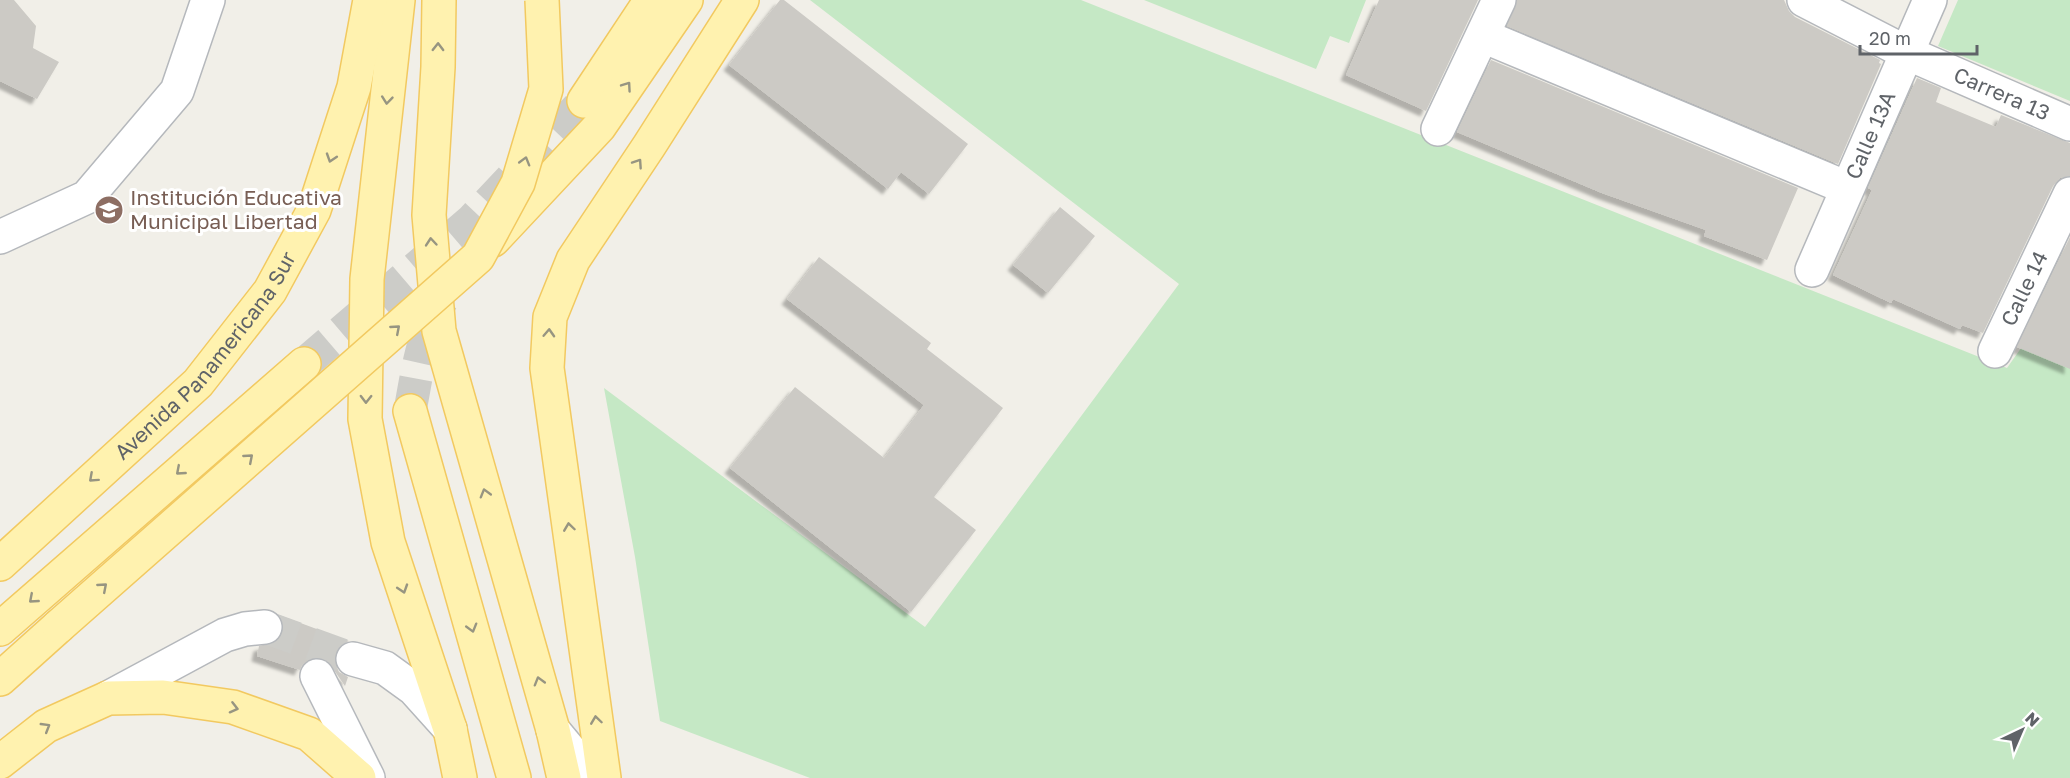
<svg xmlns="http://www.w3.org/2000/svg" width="2070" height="778" viewBox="0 0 2070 778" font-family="'Golos Text',sans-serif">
<defs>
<filter id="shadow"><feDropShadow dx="-5.5" dy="5.5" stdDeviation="1.5" flood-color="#0004"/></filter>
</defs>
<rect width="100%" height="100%" fill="#f1efe8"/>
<path fill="#c5e8c5" d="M 810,0 L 1081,0 L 2007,368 L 2036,327 L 2070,342 L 2070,778 L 810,778 L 660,721 L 635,557 L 604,388 L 925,627 L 1179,284 Z
M 1144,0 L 1366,0 L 1349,43 L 1330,36 L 1316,69 Z
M 1958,0 L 2070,0 L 2070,101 L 1938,46 Z"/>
<path fill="#cccac5" filter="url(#shadow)" d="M 0,0 L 14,0 L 36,26 L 33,48 L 59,62 L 37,99 L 0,81 Z
M 780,0 L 784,0 L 968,144 L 929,194 L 901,172 L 888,189 L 729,65 Z
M 1379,0 L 1478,0 L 1426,111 L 1346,75 Z
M 1517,0 L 1784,0 L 1789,11 L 1795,17 L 1880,60 L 1879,63 L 1881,64 L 1838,164 L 1507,26 Z
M 1491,60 L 1798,188 L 1767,260 L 1704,236 L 1706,230 L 1602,193 L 1457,132 Z
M 1917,78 L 1941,88 L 1936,102 L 1996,127 L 2001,115 L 2070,143 L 2070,176 L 2060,178 L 2053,186 L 1983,333 L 1962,325 L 1960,329 L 1893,299 L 1891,303 L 1833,275 L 1872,190 L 1868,188 Z
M 1060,207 L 1095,236 L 1048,293 L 1013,265 Z
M 2070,237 L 2070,369 L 2017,347 Z
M 819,257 L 931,343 L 927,349 L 1003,408 L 934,497 L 976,530 L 911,612 L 730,468 L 795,387 L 884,458 L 924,405 L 787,299 Z
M 279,615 L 349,641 L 340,645 L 335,655 L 335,663 L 339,672 L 348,677 L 345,686 L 327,660 L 319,657 L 309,659 L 302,665 L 300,670 L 257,656 L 259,646 L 275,642 L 282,635 L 284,625 Z"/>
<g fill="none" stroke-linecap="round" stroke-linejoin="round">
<path stroke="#ccccc8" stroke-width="33" stroke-dasharray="33 16" stroke-linecap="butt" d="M 265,627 L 353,659"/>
<path stroke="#ccccc8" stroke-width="33" stroke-dasharray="33 16" stroke-linecap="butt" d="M 304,364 L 472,220 L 584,101
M 410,411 C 417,373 422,334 442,300"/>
<g stroke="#b5b8bc" stroke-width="36">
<g id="minor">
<path id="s1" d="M 1804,0 L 1907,53 L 2070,124"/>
<path d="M 1483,36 L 1847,188"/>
<path d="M 1438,129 L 1499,0"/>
<path d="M 0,237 L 87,197 L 177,91 L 208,0"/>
<path id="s2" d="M 1812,270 L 1930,0"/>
<path id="s3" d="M 1995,351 L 2070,194"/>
<path d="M 353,659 L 385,668 L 414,689 L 450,729"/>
<path d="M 317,676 L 368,778"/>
<path d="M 108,698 L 225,635 L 245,629 L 265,627"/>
<path d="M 553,730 L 593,778"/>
</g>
</g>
<g stroke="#f2c960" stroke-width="36">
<g id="major">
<path d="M 398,0 L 367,279 L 365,419 L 388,542 L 450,729 L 460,778"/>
<path d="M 439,0 L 438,67 L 429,215 L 439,331 L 553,730 L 564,778"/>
<path d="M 584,101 L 651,0"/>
<path d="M 493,240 L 599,127 L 686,0"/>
<path d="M 410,411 L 514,778"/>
<path id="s4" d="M 0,564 L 198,383 L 270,291 L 314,210 L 354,87 L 370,0"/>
<path d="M 0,629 L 304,364"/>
<path d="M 0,679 L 59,626"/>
<path d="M 0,762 L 46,726 L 108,698 L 163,697 L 233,707 L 309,734 L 359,778"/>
<path d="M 604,778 L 547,368 L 550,317 L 573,260 L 649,146 L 742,0"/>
</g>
</g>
<use href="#minor" stroke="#fff" stroke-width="33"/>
<use href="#major" stroke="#fff2af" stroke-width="33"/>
<g stroke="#f2c960" stroke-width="36" stroke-linecap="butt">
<path id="major-bridge" d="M 59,626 L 478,257 L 518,183 L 546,89 L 542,0"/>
</g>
<use href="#major-bridge" stroke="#fff2af" stroke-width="33"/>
</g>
<defs><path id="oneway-chevron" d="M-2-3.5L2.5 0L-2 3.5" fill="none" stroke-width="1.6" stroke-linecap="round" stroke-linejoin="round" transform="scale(1.5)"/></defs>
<g stroke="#979581">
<use href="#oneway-chevron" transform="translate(438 47) rotate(-89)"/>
<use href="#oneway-chevron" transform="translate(627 86) rotate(-55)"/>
<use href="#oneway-chevron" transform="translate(387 100) rotate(96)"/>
<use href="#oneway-chevron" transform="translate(331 158) rotate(108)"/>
<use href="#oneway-chevron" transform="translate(525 161) rotate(-74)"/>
<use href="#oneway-chevron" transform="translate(638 163) rotate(-56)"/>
<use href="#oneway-chevron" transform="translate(431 242) rotate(-95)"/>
<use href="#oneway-chevron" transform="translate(396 329) rotate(-41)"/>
<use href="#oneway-chevron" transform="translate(549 333) rotate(-87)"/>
<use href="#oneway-chevron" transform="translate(366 399) rotate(91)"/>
<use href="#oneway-chevron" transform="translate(249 458) rotate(-41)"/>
<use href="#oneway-chevron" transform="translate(180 471) rotate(139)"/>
<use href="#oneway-chevron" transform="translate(93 478) rotate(138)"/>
<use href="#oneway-chevron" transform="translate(485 493) rotate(-106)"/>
<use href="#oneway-chevron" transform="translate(569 527) rotate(-98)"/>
<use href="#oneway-chevron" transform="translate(103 587) rotate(-41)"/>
<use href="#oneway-chevron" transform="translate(403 589) rotate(72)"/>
<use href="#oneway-chevron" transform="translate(33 599) rotate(139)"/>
<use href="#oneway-chevron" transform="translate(472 628) rotate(74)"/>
<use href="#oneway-chevron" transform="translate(539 681) rotate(-106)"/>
<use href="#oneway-chevron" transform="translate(234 708) rotate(14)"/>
<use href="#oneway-chevron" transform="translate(596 720) rotate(-98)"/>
<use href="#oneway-chevron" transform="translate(46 727) rotate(-31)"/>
</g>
<defs>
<g id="school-disc" transform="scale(1.5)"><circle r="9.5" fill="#8d6e63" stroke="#fff"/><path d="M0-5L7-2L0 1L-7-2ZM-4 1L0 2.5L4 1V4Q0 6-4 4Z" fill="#fff"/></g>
</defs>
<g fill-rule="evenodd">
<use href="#school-disc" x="109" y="210"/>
</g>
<g text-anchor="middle" stroke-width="6" stroke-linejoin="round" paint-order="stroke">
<g font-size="21" fill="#5f6368" stroke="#fff">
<text dy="7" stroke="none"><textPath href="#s1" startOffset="219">Carrera 13</textPath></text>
<text dy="7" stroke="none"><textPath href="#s2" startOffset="147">Calle 13A</textPath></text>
<text dy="7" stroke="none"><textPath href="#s3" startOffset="69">Calle 14</textPath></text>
<text dy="7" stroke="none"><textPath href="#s4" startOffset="294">Avenida Panamericana Sur</textPath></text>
</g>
<g font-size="21" fill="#785e54" stroke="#fff" text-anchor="start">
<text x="130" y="205">Institución Educativa<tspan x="130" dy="24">Municipal Libertad</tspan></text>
</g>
</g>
<g transform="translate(2022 730) rotate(44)" stroke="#ffffff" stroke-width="4.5" paint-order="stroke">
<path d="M0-4.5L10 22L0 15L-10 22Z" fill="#5f6368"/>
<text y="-9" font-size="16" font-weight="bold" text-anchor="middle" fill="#5f6368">N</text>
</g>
<path d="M1860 45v9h117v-9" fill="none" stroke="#5f6368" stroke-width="3"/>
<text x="1869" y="45" font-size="18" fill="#5f6368" stroke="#ffffff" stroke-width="4.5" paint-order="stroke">20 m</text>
</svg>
